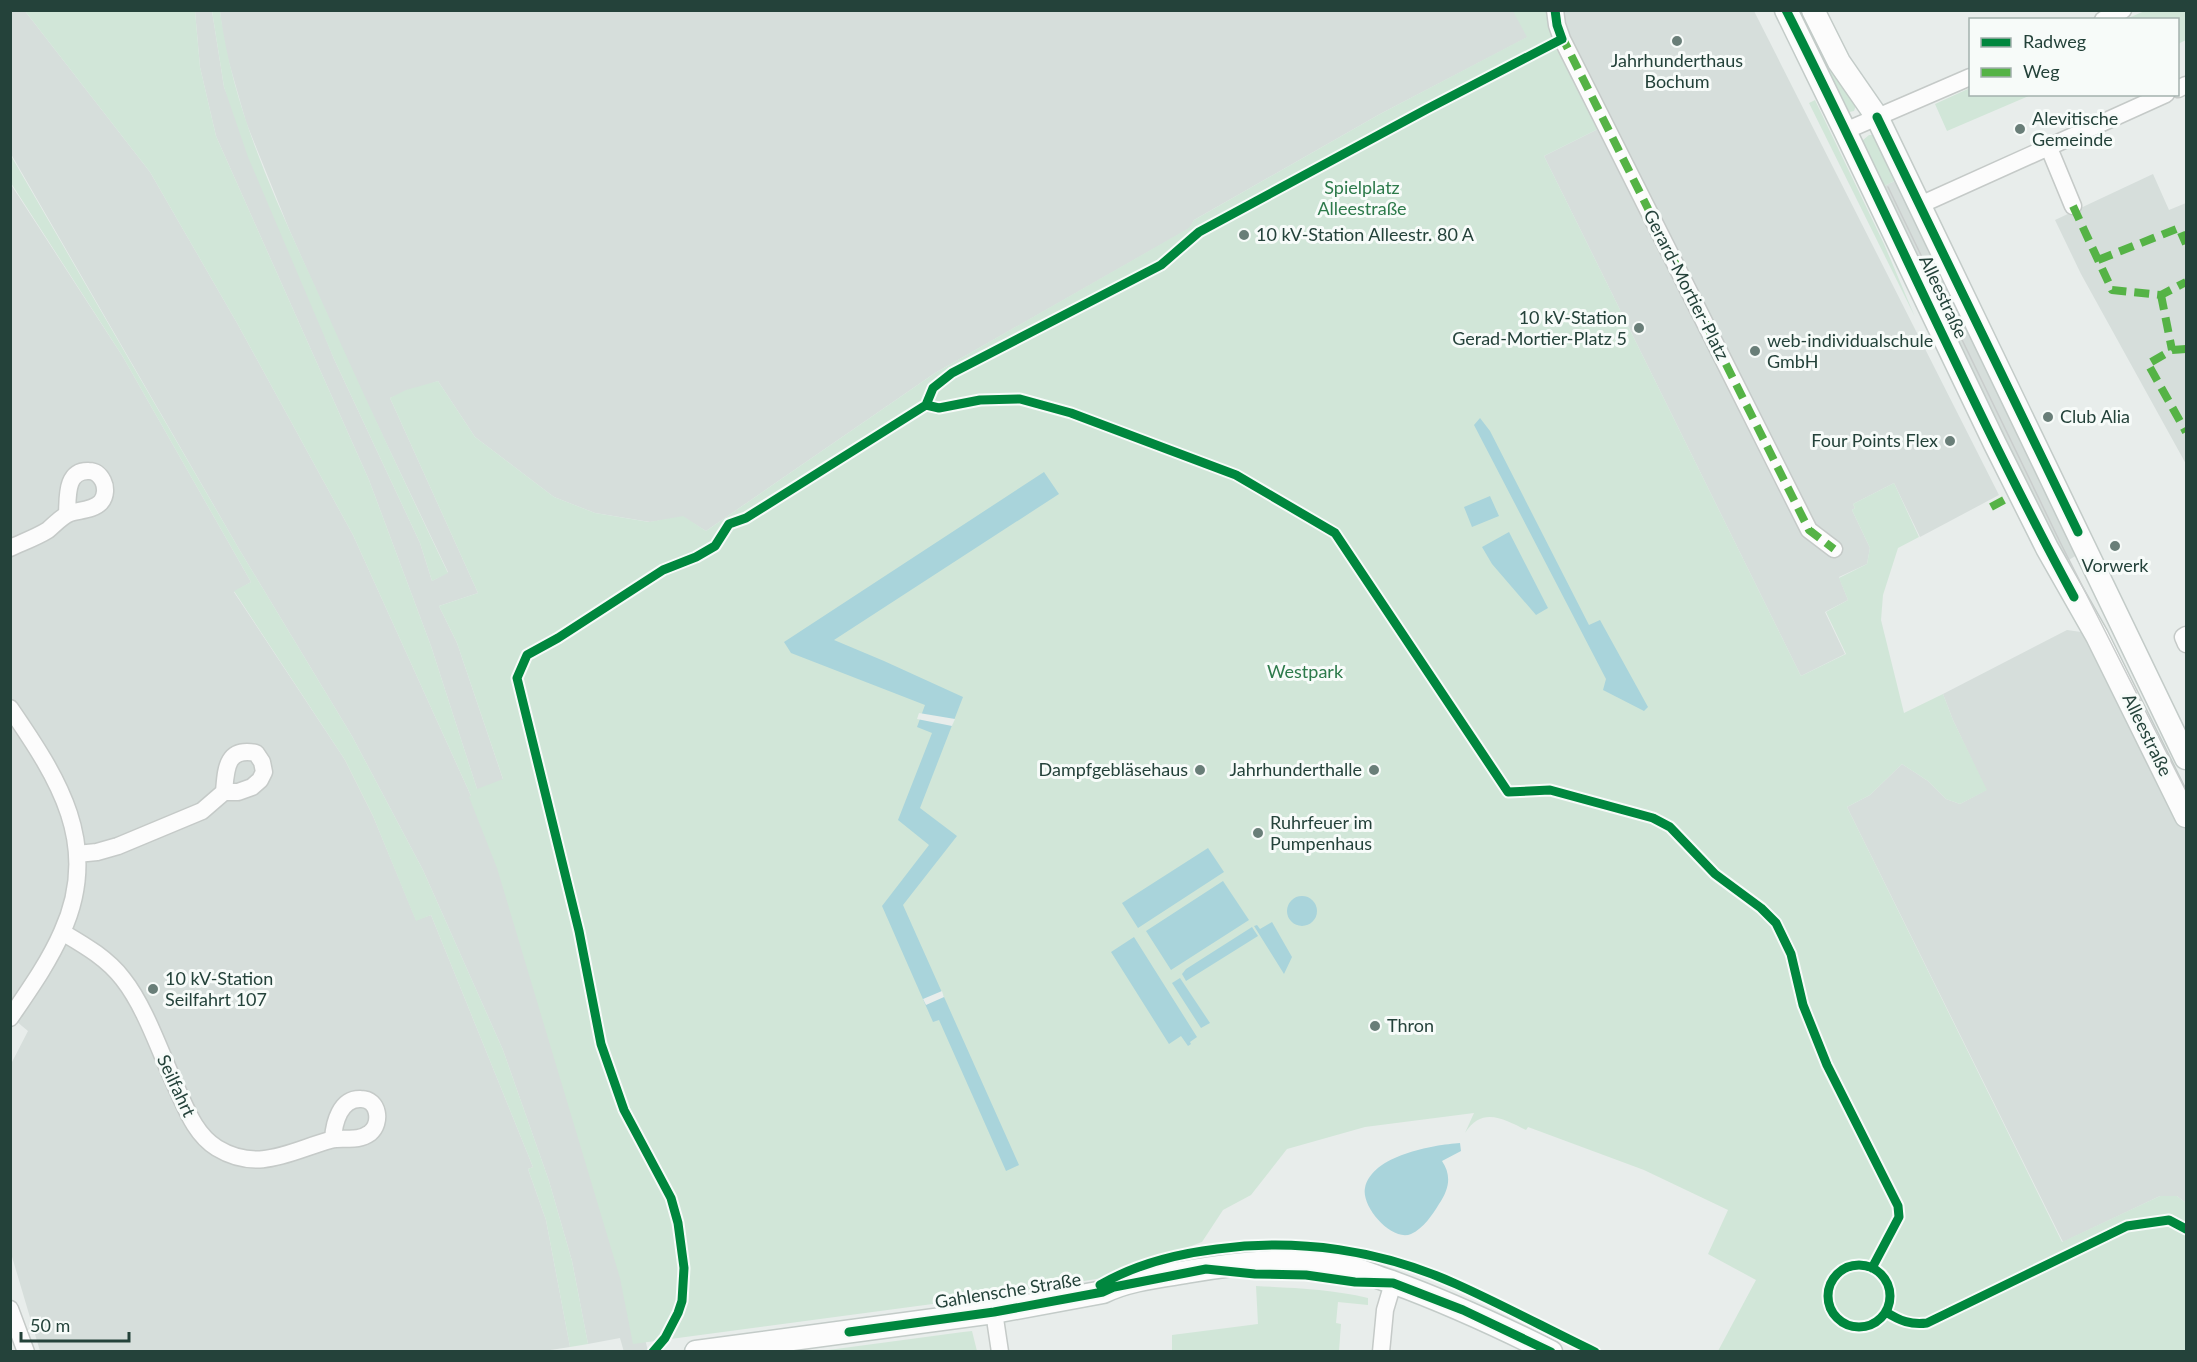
<svg xmlns="http://www.w3.org/2000/svg" width="2197" height="1362" viewBox="0 0 2197 1362" font-family="Lato,sans-serif">
<rect width="100%" height="100%" fill="#e8edeb"/>
<path fill="#d6dedb" d="M 1513,10 L 1528,37 L 1380,114 L 1194,220 L 1190,228 L 935,373 L 706,531 L 683,517 L 650,522 L 595,513 L 554,497 L 475,437 L 438,381 L 390,398 L 478,593 L 439,606 L 457,643 L 510,800 L 648,1351 L 624,1352 L 620,1338 L 588,1344 L 572,1261 L 549,1181 L 503,1050 L 423,870 L 352,736 L 239,549 L 11,154 L 10,11 L 25,11 L 150,172 L 237,323 L 353,535 L 471,796 L 477,789 L 431,646 L 369,480 L 216,136 L 200,67 L 195,11 L 212,11 L 224,87 L 334,359 L 420,543 L 432,581 L 448,572 L 356,380 L 289,229 L 246,122 L 224,45 L 220,11 Z
M 1548,11 L 1754,11 L 1999,495 L 1920,537 L 1894,483 L 1853,504 L 1855,508 L 1852,510 L 1870,548 L 1867,564 L 1839,577 L 1848,600 L 1825,612 L 1845,654 L 1801,676 L 1544,156 L 1600,128 Z
M 2153,174 L 2169,210 L 2186,203 L 2186,464 L 2081,274 L 2055,220 Z
M 1899,179 L 2077,555 L 2067,561 L 2064,561 L 1882,187 Z
M 10,183 L 123,357 L 251,582 L 234,592 L 345,760 L 373,816 L 416,920 L 431,915 L 533,1167 L 528,1169 L 546,1220 L 570,1347 L 537,1352 L 40,1351 L 10,1250 L 11,1064 L 28,1031 L 10,1016 Z
M 2067,630 L 2088,633 L 2186,828 L 2186,1203 L 2177,1196 L 2160,1196 L 2063,1242 L 1847,807 L 1870,795 L 1902,764 L 1928,781 L 1946,799 L 1960,804 L 1986,790 L 1953,720 L 1943,694 Z"/>
<path fill="#d1e6d8" d="M 2147,10 L 2186,11 L 2186,40 L 2178,44 L 2178,20 L 2126,19 Z
M 25,11 L 195,11 L 200,67 L 216,136 L 369,480 L 431,646 L 477,789 L 503,779 L 457,643 L 439,606 L 478,593 L 390,398 L 406,390 L 438,381 L 475,437 L 554,497 L 595,513 L 649,522 L 683,516 L 706,531 L 935,373 L 1189,228 L 1194,220 L 1380,114 L 1527,37 L 1513,11 L 1548,11 L 1600,128 L 1544,156 L 1801,676 L 1846,654 L 1826,612 L 1848,600 L 1839,578 L 1867,564 L 1870,548 L 1852,510 L 1855,508 L 1853,504 L 1894,483 L 1919,537 L 1898,548 L 1883,595 L 1881,620 L 1904,713 L 1943,694 L 1953,720 L 1987,790 L 1960,804 L 1946,799 L 1928,781 L 1902,764 L 1870,795 L 1847,807 L 2062,1242 L 2160,1196 L 2177,1196 L 2186,1203 L 2186,1350 L 2180,1352 L 1718,1351 L 1756,1280 L 1708,1254 L 1728,1210 L 1644,1170 L 1528,1127 L 1526,1130 C 1504,1119 1482,1106 1465,1133 L 1474,1113 L 1365,1127 L 1287,1149 L 1251,1195 L 1223,1210 L 1202,1242 L 1108,1277 L 1000,1295 L 633,1344 L 620,1278 L 497,868 L 469,797 L 471,796 L 353,535 L 237,323 L 150,172 Z
M 212,11 L 220,11 C 232,106 274,197 314,284 C 357,381 402,477 448,573 L 432,581 L 420,543 L 334,359 L 248,157 L 224,87 Z
M 1806,27 L 1818,49 L 1857,102 L 1854,111 L 1849,112 L 1843,110 Z
M 1970,88 L 1970,94 L 2031,95 L 1947,131 L 1935,104 Z
M 1815,100 L 1884,244 L 1915,317 L 1809,103 Z
M 1869,135 L 1875,135 L 1899,179 L 1882,187 L 1862,144 L 1863,140 Z
M 10,154 L 239,549 L 352,736 L 423,870 L 503,1050 L 549,1181 L 572,1261 L 588,1344 L 570,1347 L 546,1220 L 528,1169 L 533,1167 L 431,915 L 416,921 L 373,816 L 345,760 L 234,591 L 251,582 L 123,357 L 11,183 Z
M 1256,1286 C 1294,1288 1331,1289 1368,1298 L 1368,1305 L 1338,1302 L 1336,1323 L 1341,1324 L 1339,1351 L 1172,1351 L 1172,1335 L 1258,1324 Z
M 972,1331 L 977,1351 L 821,1351 L 963,1332 Z"/>
<path fill="#a9d4db" d="M 1480,418 L 1490,431 L 1589,625 L 1600,620 L 1648,707 L 1644,711 L 1603,690 L 1606,679 L 1474,425 Z
M 1044,472 L 1059,494 L 834,640 L 884,661 L 963,697 L 920,808 L 957,836 L 903,905 L 1019,1165 L 1006,1171 L 939,1020 L 933,1022 L 882,906 L 929,845 L 898,820 L 932,733 L 917,727 L 925,705 L 791,653 L 784,642 Z
M 1490,496 L 1499,516 L 1472,527 L 1464,507 Z
M 1509,532 L 1548,608 L 1536,615 L 1492,564 L 1482,547 Z
M 1208,848 L 1224,872 L 1138,928 L 1122,903 Z
M 1223,881 L 1249,920 L 1171,970 L 1146,931 Z
M1287 911a15 15 0 1 1 30 0a15 15 0 1 1-30 0Z
M 1272,922 L 1292,957 L 1284,974 L 1254,926 L 1257,925 L 1260,929 Z
M 1252,927 L 1258,936 L 1186,981 L 1182,974 L 1186,969 Z
M 1134,937 L 1197,1037 L 1190,1042 L 1191,1044 L 1188,1046 L 1181,1036 L 1169,1044 L 1111,952 Z
M 1180,978 L 1210,1023 L 1201,1028 L 1172,983 Z
M 1460,1143 L 1461,1151 L 1442,1161 C 1452,1176 1449,1189 1439,1204 C 1433,1214 1423,1229 1411,1234 C 1392,1242 1361,1207 1365,1188 C 1372,1155 1433,1145 1460,1143 Z"/>
<path fill="#e8edeb" d="M 919,713 L 955,719 L 952,726 L 917,719 Z
M 942,991 L 944,997 L 926,1005 L 923,999 Z"/>
<g fill="none" stroke-linecap="round" stroke-linejoin="round">
<g stroke="#c5cac8" stroke-width="19">
<path id="street" d="M 1555,10 L 1557,25 L 1562,39 L 1809,530 L 1834,549
M 2103,20 L 2123,10
M 2178,89 L 2186,85
M 1845,131 L 1970,77
M 2049,148 L 2073,206
M 1920,205 L 2166,94
M 10,548 C 23,542 37,537 48,530 C 55,524 62,516 70,513 C 80,510 94,510 101,502 C 106,496 106,487 103,481 C 100,475 95,471 89,471 C 65,470 68,498 67,514
M 2186,635 L 2183,637 L 2186,644
M 10,708 C 58,778 102,845 62,932 C 49,962 29,990 10,1018
M 77,854 L 97,852 L 118,846 L 202,811 L 224,792 L 238,792 L 252,787 L 260,780 L 264,772 L 262,762 L 256,753 C 226,747 226,769 224,792
M 62,932 C 84,945 107,958 123,979 C 146,1008 161,1055 177,1089 C 187,1111 196,1135 217,1148 C 258,1173 291,1151 330,1140 C 344,1136 356,1143 370,1133 C 382,1123 379,1099 361,1099 C 340,1098 334,1123 333,1139
M 10,1309 L 26,1352
M 994,1312 L 1000,1352
M 1381,1352 L 1385,1310 L 1393,1283"/>
</g>
<g stroke="#c3cbc8" stroke-width="25">
<path id="secondary" d="M 1786,10 L 1845,131 L 1995,444 L 2047,548 L 2097,636 L 2186,816
M 1813,10 L 1839,62 L 1877,117 L 2186,758
M 696,1352 L 994,1312 L 1103,1292 C 1129,1279 1163,1276 1192,1271 C 1240,1263 1287,1258 1336,1265 C 1357,1268 1373,1276 1392,1282 C 1447,1302 1499,1326 1551,1352"/>
</g>
<use href="#street" stroke="#fcfcfc" stroke-width="16"/>
<use href="#secondary" stroke="#fcfcfc" stroke-width="22"/>
<path stroke="#c9cdcc" stroke-width="1.5" d="M 1888,187 L 2060,542 L 2186,791"/>
<path stroke="#55b346" stroke-width="8" stroke-dasharray="15 8" stroke-linecap="butt" d="M 1561,35 L 1809,530 L 1834,549
M 2073,206 L 2112,290 L 2161,295 L 2186,282
M 2098,260 L 2179,228 L 2186,244
M 2161,295 L 2172,350
M 2186,349 L 2172,350 L 2148,364 L 2186,432
M 1991,507 L 2004,500"/>
<g stroke="#f7fbf9" stroke-width="13">
<path id="cycleway" d="M 1786,10 C 1885,205 1970,405 2074,597
M 1877,117 L 2078,532
M 926,405 L 939,408 L 980,400 L 1020,399 L 1071,413 L 1236,475 L 1335,533 L 1508,792 L 1550,790 L 1653,818 L 1670,827 L 1715,874 L 1761,908 L 1776,923 L 1791,954 L 1803,1005 L 1827,1065 L 1898,1206 L 1899,1217 L 1872,1268
M1828 1296a31 31 0 1 1 62 0a31 31 0 1 1-62 0Z
M 1100,1285 C 1136,1264 1176,1254 1217,1249 C 1298,1238 1381,1250 1456,1284 C 1503,1305 1549,1330 1595,1352
M 1886,1312 C 1900,1321 1911,1325 1927,1323 L 2127,1226 L 2169,1220 L 2186,1229
M 849,1332 L 994,1312 L 1103,1292 L 1114,1287 L 1206,1269 L 1255,1274 L 1306,1275 L 1355,1282 L 1393,1283 L 1463,1310 L 1551,1352
M 653,1352 L 665,1338 L 678,1313 L 682,1301 L 684,1268 L 678,1223 L 671,1198 L 624,1110 L 601,1044 L 579,931 L 517,678 L 527,655 L 558,638 L 663,570 L 696,557 L 715,546 L 729,524 L 746,518 L 926,405 L 933,388 L 952,373 L 1161,265 L 1199,232 L 1427,109 L 1562,39 L 1557,25 L 1555,10"/>
</g>
<use href="#cycleway" stroke="#00873e" stroke-width="9"/>
</g>
<g fill="#697e78" stroke="#f7fbf9" stroke-width="2">
<circle cx="1677" cy="41" r="6"/>
<circle cx="2020" cy="129" r="6"/>
<circle cx="1244" cy="235" r="6"/>
<circle cx="1639" cy="328" r="6"/>
<circle cx="1755" cy="351" r="6"/>
<circle cx="2048" cy="417" r="6"/>
<circle cx="1950" cy="441" r="6"/>
<circle cx="2115" cy="546" r="6"/>
<circle cx="1200" cy="770" r="6"/>
<circle cx="1374" cy="770" r="6"/>
<circle cx="1258" cy="833" r="6"/>
<circle cx="153" cy="989" r="6"/>
<circle cx="1375" cy="1026" r="6"/>
</g>
<g text-anchor="middle" stroke-width="6" stroke-linejoin="round" paint-order="stroke">
<g font-size="18" fill="#24423a" stroke="#f7fbf9" text-anchor="start">
<text x="1677" y="67" text-anchor="middle">Jahrhunderthaus<tspan x="1677" dy="21">Bochum</tspan></text>
<text x="2032" y="125">Alevitische<tspan x="2032" dy="21">Gemeinde</tspan></text>
<text x="1256" y="241">10 kV-Station Alleestr. 80 A</text>
<text x="1627" y="324" text-anchor="end">10 kV-Station<tspan x="1627" dy="21">Gerad-Mortier-Platz 5</tspan></text>
<text x="1767" y="347">web-individualschule<tspan x="1767" dy="21">GmbH</tspan></text>
<text x="2060" y="423">Club Alia</text>
<text x="1938" y="447" text-anchor="end">Four Points Flex</text>
<text x="2115" y="572" text-anchor="middle">Vorwerk</text>
<text x="1188" y="776" text-anchor="end">Dampfgebläsehaus</text>
<text x="1362" y="776" text-anchor="end">Jahrhunderthalle</text>
<text x="1270" y="829">Ruhrfeuer im<tspan x="1270" dy="21">Pumpenhaus</tspan></text>
<text x="165" y="985">10 kV-Station<tspan x="165" dy="21">Seilfahrt 107</tspan></text>
<text x="1387" y="1032">Thron</text>
</g>
<g font-size="18" fill="#2d7a4b" stroke="#f7fbf9">
<text x="1362" y="194">Spielplatz<tspan x="1362" dy="21">Alleestraße</tspan></text>
<text x="1305" y="678">Westpark</text>
</g>
<g font-size="18" fill="#24423a" stroke="#f7fbf9">
<text transform="translate(1686 285) rotate(63)" y="6">Gerard-Mortier-Platz</text>
<text transform="translate(1943 297) rotate(65)" y="6">Alleestraße</text>
<text transform="translate(2147 735) rotate(64)" y="6">Alleestraße</text>
<text transform="translate(176 1086) rotate(65)" y="6">Seilfahrt</text>
<text transform="translate(1008 1291) rotate(-9)" y="6">Gahlensche Straße</text>
</g>
</g>
<rect width="2197" height="1362" fill="none" stroke="#24423a" stroke-width="24"/>
<rect x="1969" y="18" width="210" height="78" fill="#f7fbf9" stroke="#a3b1ad" stroke-width="1.5"/>
<rect x="1981" y="38" width="30" height="9" fill="#00873e" stroke="#a3b1ad" stroke-width="1.5"/>
<text x="2023" y="48" font-size="18" fill="#24423a">Radweg</text>
<rect x="1981" y="68" width="30" height="9" fill="#55b346" stroke="#a3b1ad" stroke-width="1.5"/>
<text x="2023" y="78" font-size="18" fill="#24423a">Weg</text>
<path d="M21 1332v9h108v-9" fill="none" stroke="#24423a" stroke-width="3"/>
<text x="30" y="1332" font-size="18" fill="#24423a" stroke="#f7fbf9" stroke-width="4.5" paint-order="stroke">50 m</text>
</svg>
